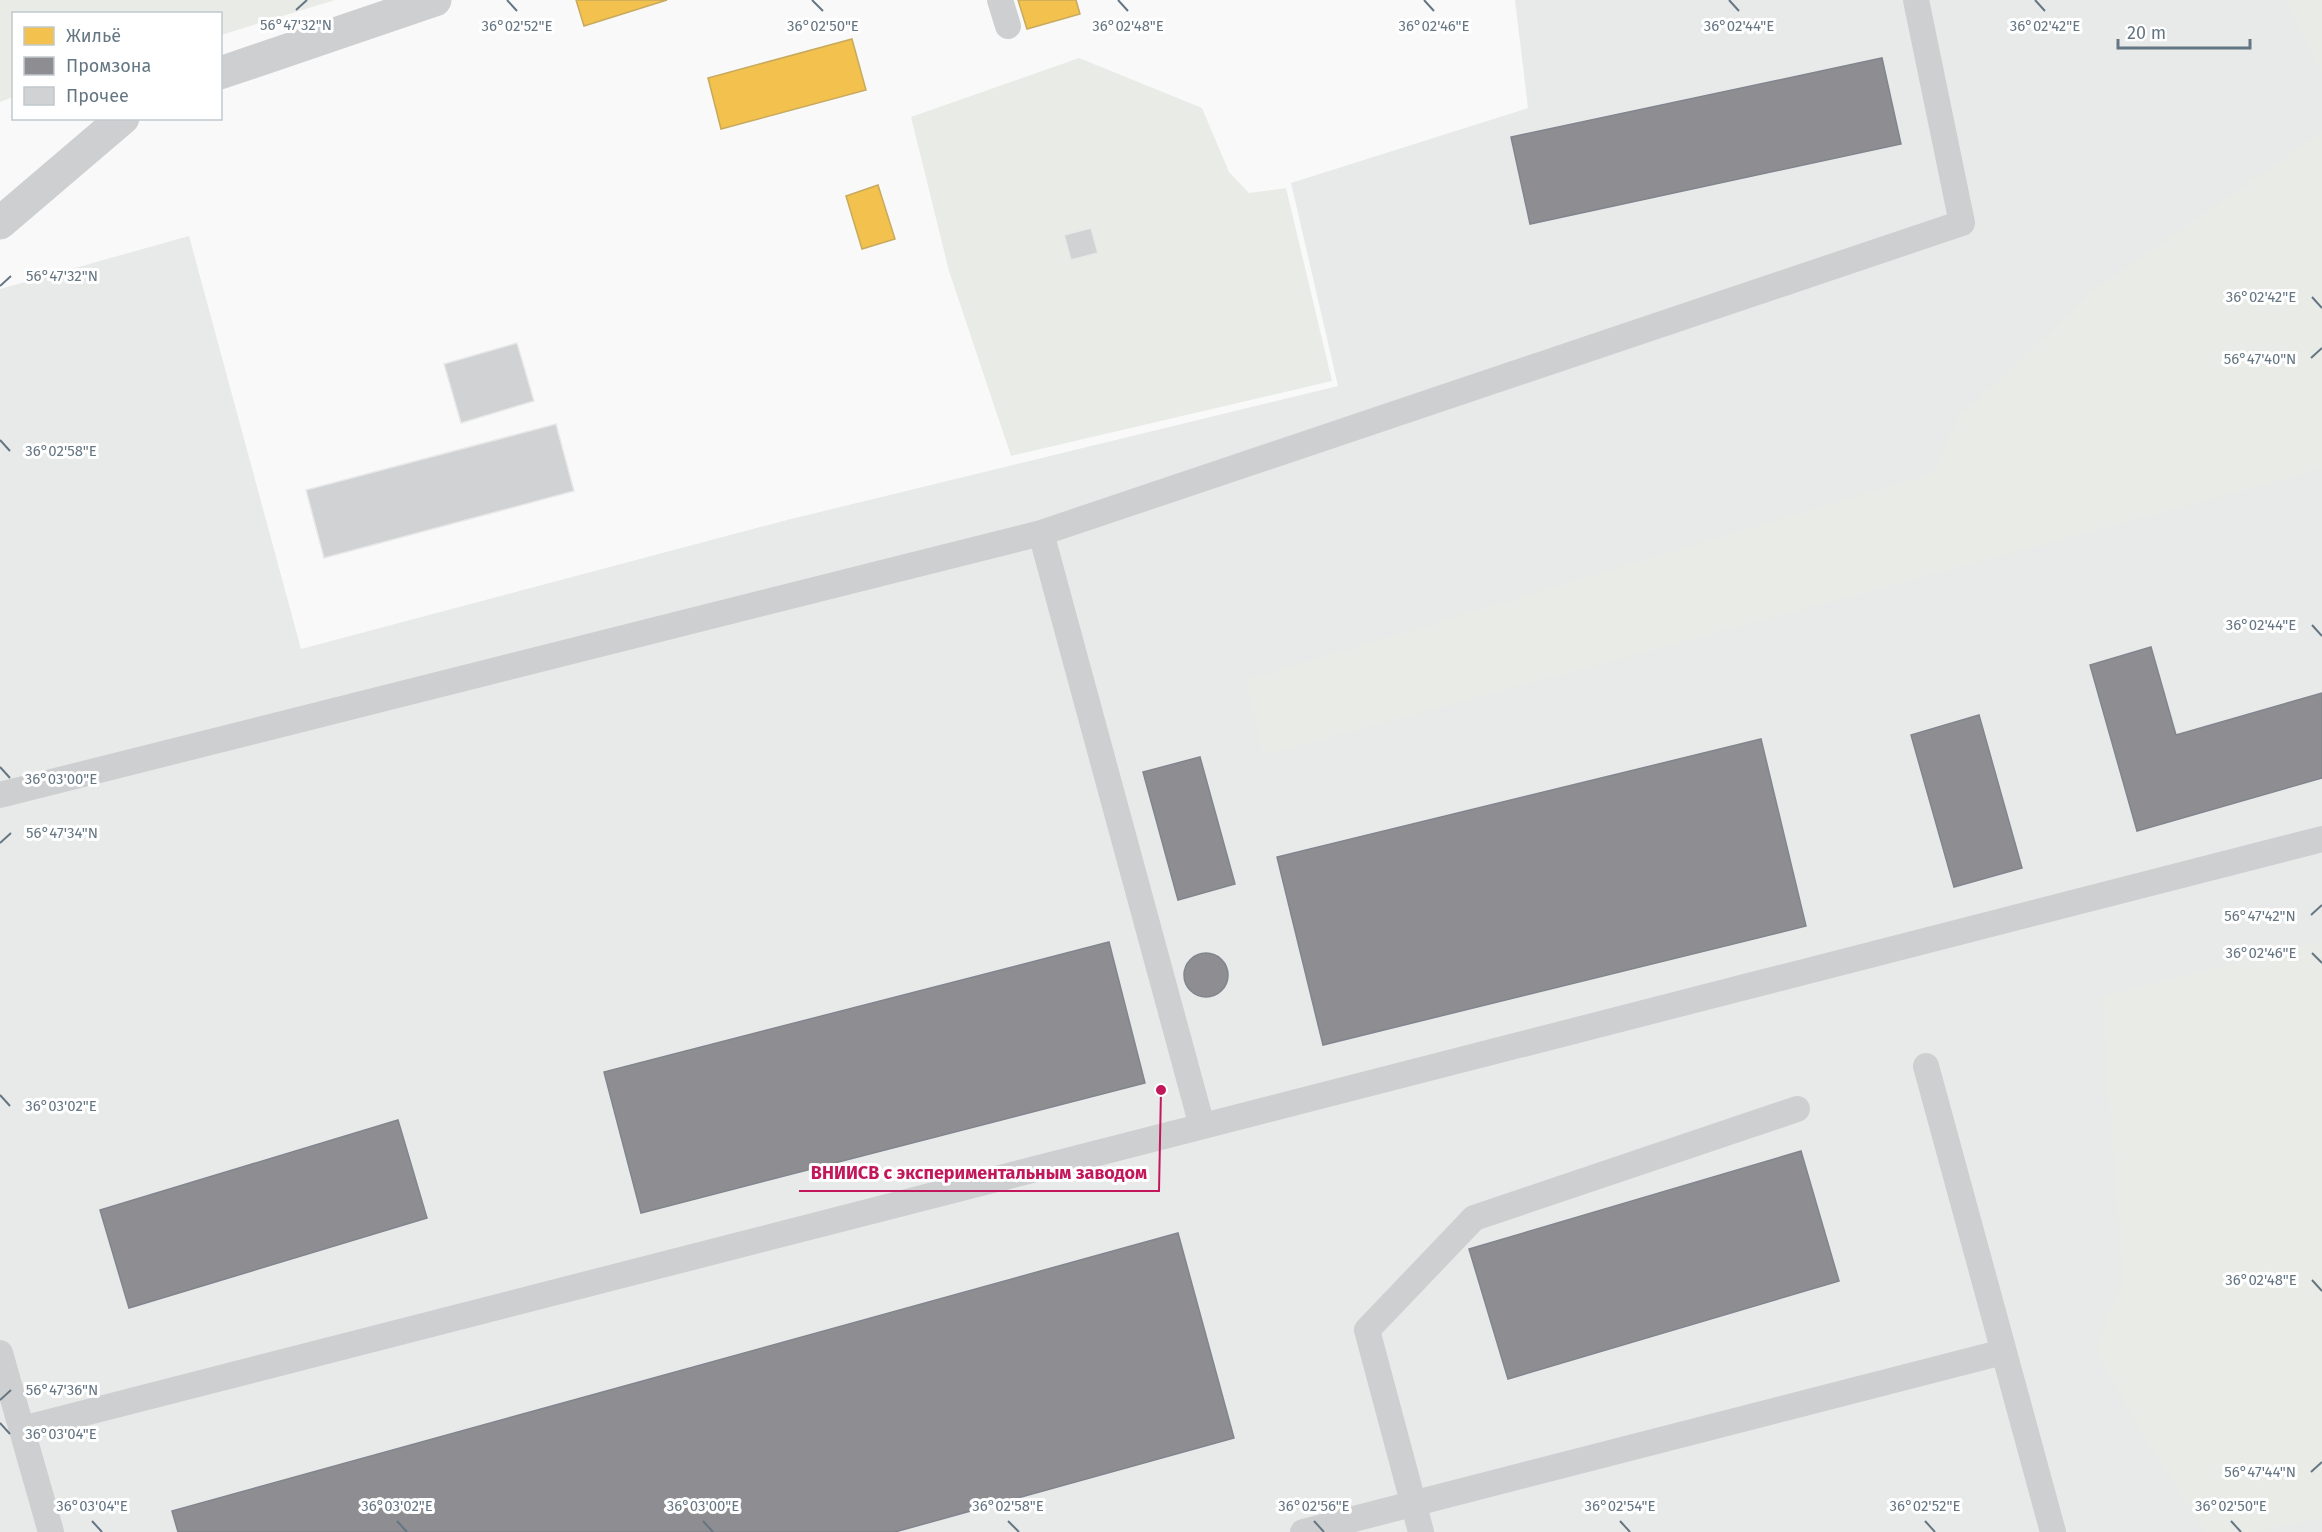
<svg xmlns="http://www.w3.org/2000/svg" width="2322" height="1532" viewBox="0 0 2322 1532" font-family="'Fira Sans',sans-serif">
<rect width="100%" height="100%" fill="#f9f9f9"/>
<path fill="#e8e9e9" d="M 1515,0 L 2322,0 L 2322,1532 L 0,1532 L 0,289 L 189,236 L 301,649 L 787,520 L 1338,386 L 1291,183 L 1528,108 Z"/>
<path fill="#e8ebe6" d="M 0,0 L 335,0 L 221,35 L 220,14 L 14,14 L 13,97 L 0,102 Z
M 2287,0 L 2322,0 L 2322,74 Z
M 1079,58 L 1202,108 L 1229,172 L 1249,193 L 1286,188 L 1332,381 L 1011,456 L 949,271 L 911,117 Z
M 2322,132 L 2322,469 L 1264,755 L 1246,680 L 1933,473 L 1958,418 L 2097,288 Z
M 2322,941 L 2322,1518 L 2255,1532 L 2206,1532 L 2137,1426 L 2096,1347 L 2123,1282 L 2102,996 Z"/>
<path fill="#f2c14e" stroke="#c8aa5e" stroke-width="1.5" d="M 576,0 L 667,0 L 584,26 Z
M 1018,0 L 1076,0 L 1080,14 L 1027,29 Z
M 852,39 L 866,90 L 721,129 L 708,78 Z
M 878,185 L 895,239 L 862,249 L 846,196 Z"/>
<path fill="#8d8d92" stroke="#81868e" stroke-width="1.5" d="M 1882,58 L 1901,144 L 1530,224 L 1511,137 Z
M 2151,647 L 2176,735 L 2322,693 L 2322,778 L 2137,831 L 2090,665 Z
M 1979,715 L 2022,868 L 1954,887 L 1911,735 Z
M 1761,739 L 1806,926 L 1323,1045 L 1277,857 Z
M 1200,757 L 1235,884 L 1178,900 L 1143,772 Z
M 1109,942 L 1145,1083 L 641,1213 L 604,1072 Z
M1184 975a22 22 0 1 1 44 0a22 22 0 1 1-44 0Z
M 398,1120 L 427,1218 L 129,1308 L 100,1210 Z
M 1801,1151 L 1839,1281 L 1508,1379 L 1469,1249 Z
M 1178,1233 L 1234,1438 L 895,1532 L 178,1532 L 172,1511 Z"/>
<path fill="#d0d2d3" stroke="#e8e8e8" stroke-width="1.5" d="M 1091,228 L 1098,253 L 1071,260 L 1064,235 Z
M 517,343 L 534,401 L 461,423 L 444,364 Z
M 556,424 L 574,491 L 324,558 L 306,490 Z"/>
<g fill="none" stroke-linecap="round" stroke-linejoin="round">
<path stroke="#cecfd0" stroke-width="26" d="M 1000,0 L 1008,26
M 1041,533 L 1202,1126
M 0,795 L 1041,533 L 1962,223 L 1916,0
M 1926,1066 L 2053,1532
M 0,1353 L 51,1532
M 22,1429 L 2322,839
M 1303,1532 L 2003,1352
M 1421,1532 L 1367,1330 L 1474,1218 L 1797,1109"/>
<path stroke="#cecfd0" stroke-width="33" d="M 220,73 L 435,0
M 0,223 L 123,118"/>
</g>
<path fill="none" stroke="#657683" stroke-width="2" d="M 507,0 L 517,11M 812,0 L 823,11M 1118,0 L 1128,11M 1424,0 L 1434,11M 1729,0 L 1739,11M 2035,0 L 2045,11M 296,10 L 307,0M 0,286 L 11,276M 2312,297 L 2322,308M 2311,358 L 2322,348M 0,440 L 10,451M 2312,625 L 2322,636M 0,767 L 10,778M 0,843 L 11,833M 2311,915 L 2322,905M 2312,953 L 2322,963M 0,1095 L 10,1106M 2312,1280 L 2322,1291M 0,1400 L 11,1390M 0,1423 L 10,1434M 2311,1472 L 2322,1462M 92,1521 L 102,1532M 397,1521 L 407,1532M 703,1521 L 713,1532M 1008,1521 L 1019,1532M 1314,1521 L 1324,1532M 1620,1521 L 1630,1532M 1925,1521 L 1935,1532M 2231,1521 L 2241,1532"/>
<g font-size="15" text-anchor="middle" fill="#657683" stroke="#fff" stroke-width="6" stroke-linejoin="round" paint-order="stroke">
<text x="296" y="30">56°47'32"N</text>
<text x="517" y="31">36°02'52"E</text>
<text x="823" y="31">36°02'50"E</text>
<text x="1128" y="31">36°02'48"E</text>
<text x="1434" y="31">36°02'46"E</text>
<text x="1739" y="31">36°02'44"E</text>
<text x="2045" y="31">36°02'42"E</text>
<text x="62" y="281">56°47'32"N</text>
<text x="2261" y="302">36°02'42"E</text>
<text x="2260" y="364">56°47'40"N</text>
<text x="61" y="456">36°02'58"E</text>
<text x="2261" y="630">36°02'44"E</text>
<text x="61" y="784">36°03'00"E</text>
<text x="62" y="838">56°47'34"N</text>
<text x="2260" y="921">56°47'42"N</text>
<text x="2261" y="958">36°02'46"E</text>
<text x="61" y="1111">36°03'02"E</text>
<text x="2261" y="1285">36°02'48"E</text>
<text x="62" y="1395">56°47'36"N</text>
<text x="61" y="1439">36°03'04"E</text>
<text x="2260" y="1477">56°47'44"N</text>
<text x="92" y="1511">36°03'04"E</text>
<text x="397" y="1511">36°03'02"E</text>
<text x="703" y="1511">36°03'00"E</text>
<text x="1008" y="1511">36°02'58"E</text>
<text x="1314" y="1511">36°02'56"E</text>
<text x="1620" y="1511">36°02'54"E</text>
<text x="1925" y="1511">36°02'52"E</text>
<text x="2231" y="1511">36°02'50"E</text>
</g>
<path fill="none" stroke="#c2185b" stroke-width="2" d="M1161 1090L1159 1191H799"/>
<circle fill="#c2185b" stroke="#fff" stroke-width="2" cx="1161" cy="1090" r="6"/>
<g font-size="18" text-anchor="middle" font-weight="bold" fill="#c2185b" stroke="#fff" stroke-width="6" stroke-linejoin="round" paint-order="stroke">
<text x="979" y="1179">ВНИИСВ с экспериментальным заводом</text>
</g>
<rect x="12" y="12" width="210" height="108" fill="#ffffff" stroke="#c1c8cd" stroke-width="1.5"/>
<rect x="24" y="27" width="30" height="18" fill="#f2c14e" stroke="#c1c8cd" stroke-width="1.5"/>
<text x="66" y="42" font-size="18" fill="#657683">Жильё</text>
<rect x="24" y="57" width="30" height="18" fill="#8d8d92" stroke="#c1c8cd" stroke-width="1.5"/>
<text x="66" y="72" font-size="18" fill="#657683">Промзона</text>
<rect x="24" y="87" width="30" height="18" fill="#d0d2d3" stroke="#c1c8cd" stroke-width="1.5"/>
<text x="66" y="102" font-size="18" fill="#657683">Прочее</text>
<path d="M2118 39v9h132v-9" fill="none" stroke="#657683" stroke-width="3"/>
<text x="2127" y="39" font-size="18" fill="#657683" stroke="#ffffff" stroke-width="4.5" paint-order="stroke">20 m</text>
</svg>
